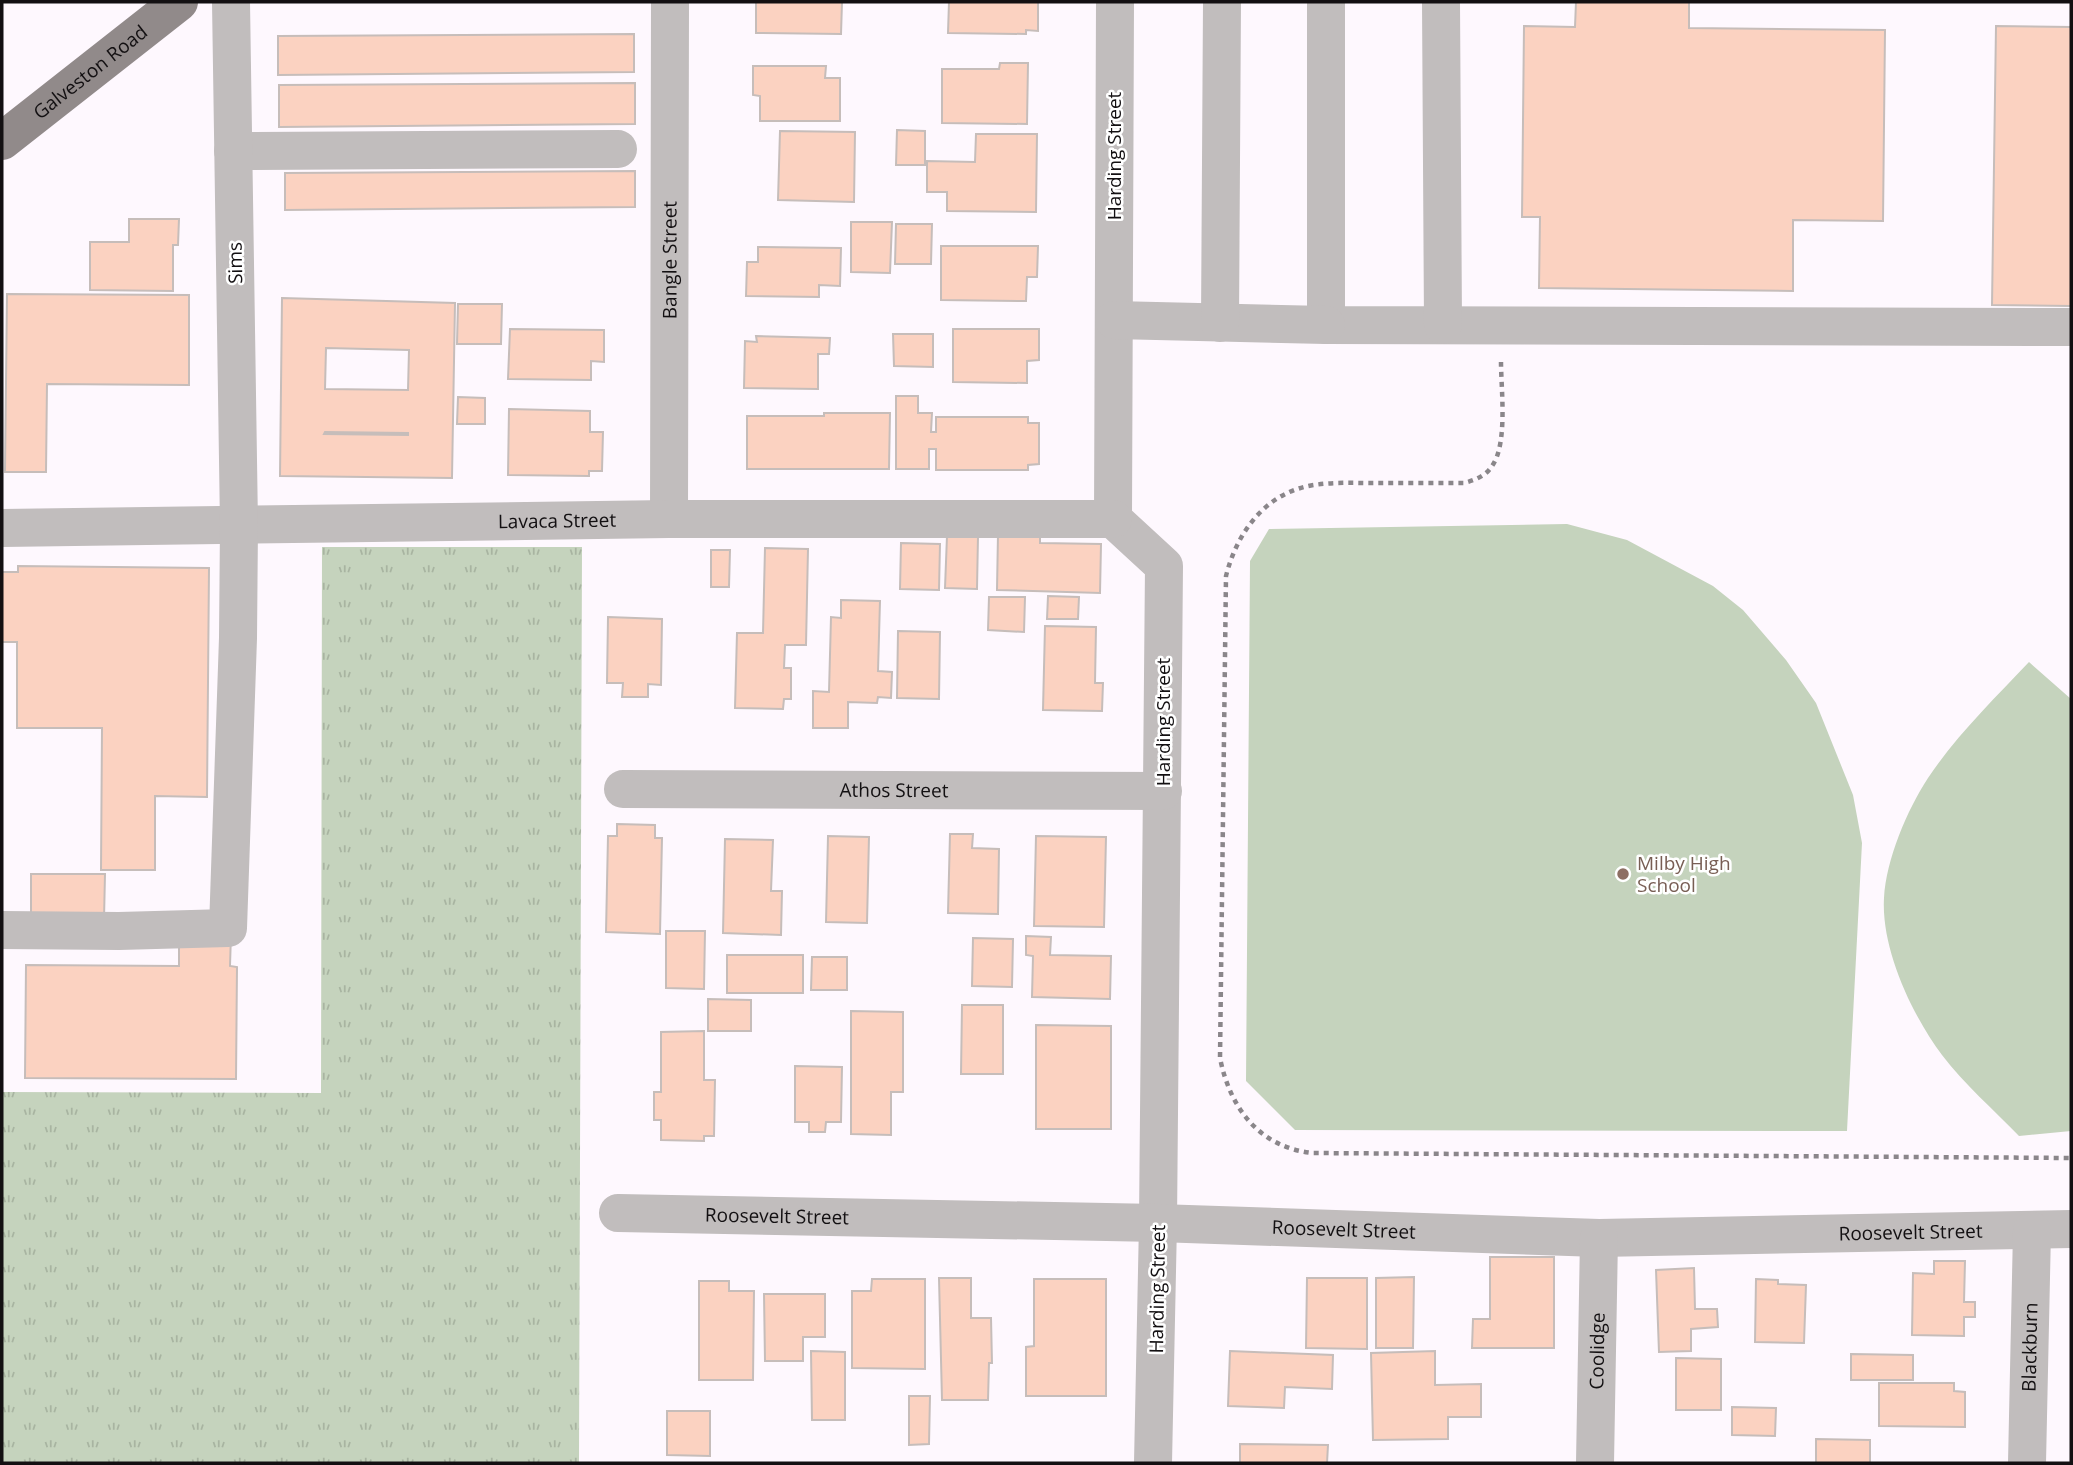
<svg xmlns="http://www.w3.org/2000/svg" width="2073" height="1465" viewBox="0 0 2073 1465" font-family="'Open Sans',sans-serif">
<defs>
<pattern id="grass-tufts" width="24" height="20" patternUnits="userSpaceOnUse" patternTransform="scale(1.75)"><rect width="24" height="20" fill="#c5d3bd"/><path d="M3 7l-1-3M5 7V3M7 7l1-3M15 17l-1-3M17 17v-4M19 17l1-3" fill="none" stroke="#a8b4a1"/></pattern>
</defs>
<rect width="100%" height="100%" fill="#fef8fe"/>
<path fill="url(#grass-tufts)" d="M 322,547 L 582,547 L 579,1463 L 2,1463 L 2,1092 L 321,1093 Z"/>
<path fill="#c5d3bd" d="M 1567,524 L 1627,540 L 1713,586 L 1743,610 L 1786,660 L 1816,703 L 1853,795 L 1862,843 L 1847,1131 L 1295,1130 L 1246,1081 L 1250,561 L 1269,529 Z
M 2029,662 L 2071,699 L 2071,1131 L 2019,1136 C 1994,1110 1964,1084 1942,1055 C 1912,1015 1881,949 1884,898 C 1886,860 1907,810 1928,778 C 1956,736 1994,699 2029,662 Z"/>
<path fill="#fbd2c1" stroke="#c6bdba" stroke-width="2" fill-rule="evenodd" d="M 756,2 L 842,2 L 841,34 L 756,33 Z
M 949,2 L 1038,2 L 1038,31 L 1026,30 L 1026,34 L 948,33 Z
M 1576,2 L 1689,2 L 1689,28 L 1885,30 L 1883,221 L 1793,220 L 1793,291 L 1539,288 L 1540,217 L 1522,217 L 1524,26 L 1575,27 Z
M 1996,26 L 2071,27 L 2071,306 L 1992,305 Z
M 634,34 L 634,72 L 278,75 L 278,36 Z
M 1000,63 L 1028,63 L 1027,124 L 942,123 L 942,69 L 999,69 Z
M 753,66 L 826,66 L 825,78 L 840,78 L 840,121 L 760,121 L 760,96 L 753,95 Z
M 635,83 L 635,124 L 279,127 L 279,85 Z
M 897,130 L 925,131 L 925,165 L 896,165 Z
M 780,131 L 855,132 L 854,202 L 778,200 Z
M 976,134 L 1037,134 L 1036,212 L 947,211 L 947,192 L 927,192 L 927,161 L 975,162 Z
M 635,171 L 635,207 L 285,210 L 285,173 Z
M 129,219 L 179,219 L 178,245 L 173,245 L 173,291 L 90,290 L 90,242 L 129,242 Z
M 851,222 L 892,222 L 890,273 L 851,272 Z
M 896,224 L 932,224 L 931,264 L 895,264 Z
M 941,246 L 1038,246 L 1037,277 L 1027,277 L 1026,301 L 941,300 Z
M 758,247 L 841,248 L 840,286 L 819,285 L 819,297 L 746,296 L 747,262 L 758,262 Z
M 7,294 L 189,295 L 189,385 L 47,384 L 46,472 L 5,472 Z
M 282,298 L 455,303 L 452,478 L 280,476 ZM 326,348 L 409,350 L 408,390 L 325,389 ZM 325,432 L 408,433 L 408,435 L 324,434 Z
M 458,304 L 502,304 L 501,344 L 457,344 Z
M 510,329 L 604,330 L 604,362 L 591,361 L 591,380 L 508,379 Z
M 953,329 L 1039,329 L 1039,360 L 1027,361 L 1027,383 L 953,382 Z
M 893,334 L 933,334 L 933,367 L 894,366 Z
M 756,336 L 830,338 L 829,354 L 818,354 L 818,389 L 744,388 L 745,341 L 757,342 Z
M 896,396 L 918,396 L 918,413 L 932,413 L 931,432 L 936,432 L 936,417 L 1028,417 L 1028,423 L 1039,423 L 1039,464 L 1028,465 L 1028,470 L 936,470 L 936,449 L 929,449 L 929,469 L 896,469 Z
M 458,397 L 485,398 L 485,424 L 457,424 Z
M 509,409 L 590,411 L 590,432 L 603,432 L 602,471 L 589,471 L 589,476 L 508,475 Z
M 824,413 L 890,413 L 889,469 L 747,469 L 747,416 L 824,416 Z
M 998,534 L 1040,534 L 1040,543 L 1101,544 L 1100,593 L 997,590 Z
M 947,536 L 978,536 L 977,589 L 945,588 Z
M 901,543 L 940,544 L 939,590 L 900,589 Z
M 765,548 L 808,549 L 806,645 L 785,645 L 784,668 L 791,668 L 791,699 L 784,699 L 783,709 L 735,708 L 737,633 L 763,633 Z
M 711,550 L 730,550 L 729,587 L 711,587 Z
M 18,566 L 209,568 L 207,797 L 155,796 L 155,870 L 101,870 L 102,728 L 17,728 L 17,642 L 2,642 L 2,572 L 18,572 Z
M 1048,596 L 1079,597 L 1078,619 L 1047,619 Z
M 989,597 L 1025,597 L 1024,632 L 988,630 Z
M 841,600 L 880,601 L 878,671 L 892,672 L 891,698 L 878,697 L 877,703 L 848,702 L 848,728 L 813,728 L 813,691 L 829,692 L 831,617 L 841,618 Z
M 608,617 L 662,619 L 661,685 L 648,684 L 648,697 L 622,697 L 623,683 L 607,683 Z
M 1045,626 L 1096,627 L 1095,683 L 1103,683 L 1102,711 L 1043,710 Z
M 898,631 L 940,632 L 939,699 L 897,698 Z
M 617,824 L 655,825 L 655,838 L 662,838 L 660,934 L 606,932 L 608,836 L 617,836 Z
M 950,834 L 973,834 L 972,848 L 999,849 L 998,914 L 948,913 Z
M 828,836 L 869,837 L 867,923 L 826,922 Z
M 1036,836 L 1106,837 L 1104,927 L 1034,926 Z
M 725,839 L 773,840 L 771,891 L 782,891 L 781,935 L 723,933 Z
M 31,874 L 105,874 L 104,919 L 31,918 Z
M 666,931 L 705,931 L 704,989 L 666,988 Z
M 179,934 L 231,934 L 230,966 L 237,967 L 236,1079 L 25,1078 L 26,965 L 179,966 Z
M 1026,936 L 1051,937 L 1050,955 L 1111,956 L 1110,999 L 1032,997 L 1033,956 L 1026,955 Z
M 973,938 L 1013,939 L 1012,987 L 972,986 Z
M 727,955 L 803,955 L 803,993 L 727,993 Z
M 812,957 L 847,957 L 847,990 L 811,990 Z
M 708,999 L 751,1000 L 751,1031 L 708,1031 Z
M 962,1005 L 1003,1005 L 1003,1074 L 961,1074 Z
M 851,1011 L 903,1012 L 903,1092 L 891,1092 L 891,1135 L 851,1134 Z
M 1036,1025 L 1111,1026 L 1111,1129 L 1036,1129 Z
M 704,1031 L 704,1080 L 715,1080 L 714,1136 L 704,1136 L 704,1141 L 661,1140 L 661,1120 L 654,1120 L 654,1092 L 661,1092 L 661,1032 Z
M 795,1066 L 842,1067 L 841,1122 L 826,1122 L 825,1132 L 809,1132 L 809,1122 L 795,1122 Z
M 1490,1257 L 1554,1257 L 1554,1348 L 1472,1348 L 1473,1319 L 1490,1319 Z
M 1934,1261 L 1965,1261 L 1964,1302 L 1975,1302 L 1975,1317 L 1964,1317 L 1964,1336 L 1912,1335 L 1913,1273 L 1934,1274 Z
M 1694,1268 L 1695,1309 L 1717,1309 L 1718,1327 L 1691,1329 L 1691,1351 L 1659,1352 L 1656,1270 Z
M 1414,1277 L 1413,1348 L 1376,1348 L 1376,1278 Z
M 939,1278 L 971,1278 L 971,1318 L 991,1318 L 992,1363 L 989,1363 L 988,1400 L 942,1400 Z
M 1307,1278 L 1367,1278 L 1367,1349 L 1306,1348 Z
M 872,1279 L 925,1279 L 925,1369 L 852,1368 L 852,1291 L 871,1291 Z
M 1034,1279 L 1106,1279 L 1106,1396 L 1026,1396 L 1026,1347 L 1034,1346 Z
M 1756,1279 L 1778,1280 L 1778,1284 L 1806,1285 L 1804,1343 L 1755,1342 Z
M 699,1281 L 729,1281 L 729,1291 L 754,1291 L 753,1380 L 699,1380 Z
M 764,1294 L 825,1294 L 825,1337 L 803,1337 L 803,1361 L 765,1361 Z
M 811,1351 L 845,1352 L 845,1420 L 812,1420 Z
M 1230,1351 L 1333,1355 L 1332,1389 L 1285,1387 L 1284,1408 L 1228,1406 Z
M 1435,1351 L 1435,1385 L 1481,1384 L 1481,1417 L 1448,1417 L 1448,1439 L 1373,1440 L 1371,1353 Z
M 1851,1354 L 1913,1355 L 1913,1380 L 1851,1380 Z
M 1676,1358 L 1721,1359 L 1721,1410 L 1676,1410 Z
M 1879,1383 L 1954,1383 L 1954,1391 L 1965,1392 L 1965,1427 L 1879,1426 Z
M 909,1396 L 930,1396 L 929,1444 L 909,1445 Z
M 1732,1407 L 1776,1408 L 1775,1436 L 1732,1435 Z
M 667,1411 L 710,1411 L 710,1456 L 667,1455 Z
M 1816,1439 L 1870,1440 L 1870,1463 L 1816,1463 Z
M 1240,1444 L 1328,1445 L 1327,1463 L 1240,1463 Z"/>
<g fill="none" stroke-linecap="round" stroke-linejoin="round">
<path stroke="#8a868a" stroke-width="4.5" stroke-dasharray="5 5" stroke-linecap="butt" d="M 1501,362 C 1501,389 1508,444 1492,466 C 1486,476 1475,480 1464,483 C 1434,483 1403,483 1373,483 C 1353,483 1333,482 1314,485 C 1266,492 1237,532 1226,576 L 1220,1058 C 1230,1108 1259,1147 1312,1153 L 2071,1158"/>
<g stroke="#c1bdbd" stroke-width="38">
<path d="M 1115,2 L 1113,519 L 1164,566 L 1158,1223 L 1153,1463"/>
<path d="M 1326,2 L 1326,325 L 2071,327"/>
<path d="M 1441,2 L 1443,325"/>
<path d="M 233,151 L 618,149"/>
<path d="M 1114,320 L 1326,325"/>
<path d="M 1220,323 L 1222,2"/>
<path id="s1" d="M 669,519 L 670,2"/>
<path id="s2" d="M 2,528 L 669,519 L 1113,519"/>
<path id="s3" d="M 623,789 L 1163,791"/>
<path d="M 2,930 L 119,931 L 228,928 L 238,638 L 239,525 L 231,2"/>
<path id="s4" d="M 618,1213 L 1158,1223 L 1599,1238 L 2071,1229"/>
<path id="s5" d="M 1595,1463 L 1599,1238"/>
<path id="s6" d="M 2027,1463 L 2032,1231"/>
</g>
<path stroke="#918a8a" stroke-width="38" id="s7" d="M 2,141 L 179,2"/>
</g>
<circle fill="#8d6e63" stroke="#fff" stroke-width="2.5" cx="1623" cy="874" r="7"/>
<g text-anchor="middle" stroke-width="5" stroke-linejoin="round" paint-order="stroke">
<g font-size="19" fill="#131012" stroke="#fff">
<text dy="7" stroke="none"><textPath href="#s7" startOffset="112">Galveston Road</textPath></text>
<text transform="translate(1114 156) rotate(-90)" y="7">Harding Street</text>
<text dy="7" stroke="none"><textPath href="#s1" startOffset="259">Bangle Street</textPath></text>
<text transform="translate(235 263) rotate(-91)" y="7">Sims</text>
<text dy="7" stroke="none"><textPath href="#s2" startOffset="555">Lavaca Street</textPath></text>
<text transform="translate(1163 722) rotate(-90)" y="7">Harding Street</text>
<text dy="7" stroke="none"><textPath href="#s3" startOffset="271">Athos Street</textPath></text>
<text dy="7" stroke="none"><textPath href="#s4" startOffset="159">Roosevelt Street</textPath></text>
<text dy="7" stroke="none"><textPath href="#s4" startOffset="726">Roosevelt Street</textPath></text>
<text dy="7" stroke="none"><textPath href="#s4" startOffset="1293">Roosevelt Street</textPath></text>
<text transform="translate(1157 1289) rotate(-89)" y="7">Harding Street</text>
<text dy="7" stroke="none"><textPath href="#s6" startOffset="116">Blackburn</textPath></text>
<text dy="7" stroke="none"><textPath href="#s5" startOffset="112">Coolidge</textPath></text>
</g>
<g font-size="19" fill="#785e54" stroke="#fff" text-anchor="start">
<text x="1637" y="870">Milby High<tspan x="1637" dy="22">School</tspan></text>
</g>
</g>
<rect width="2073" height="1465" fill="none" stroke="#131012" stroke-width="7"/>
</svg>
